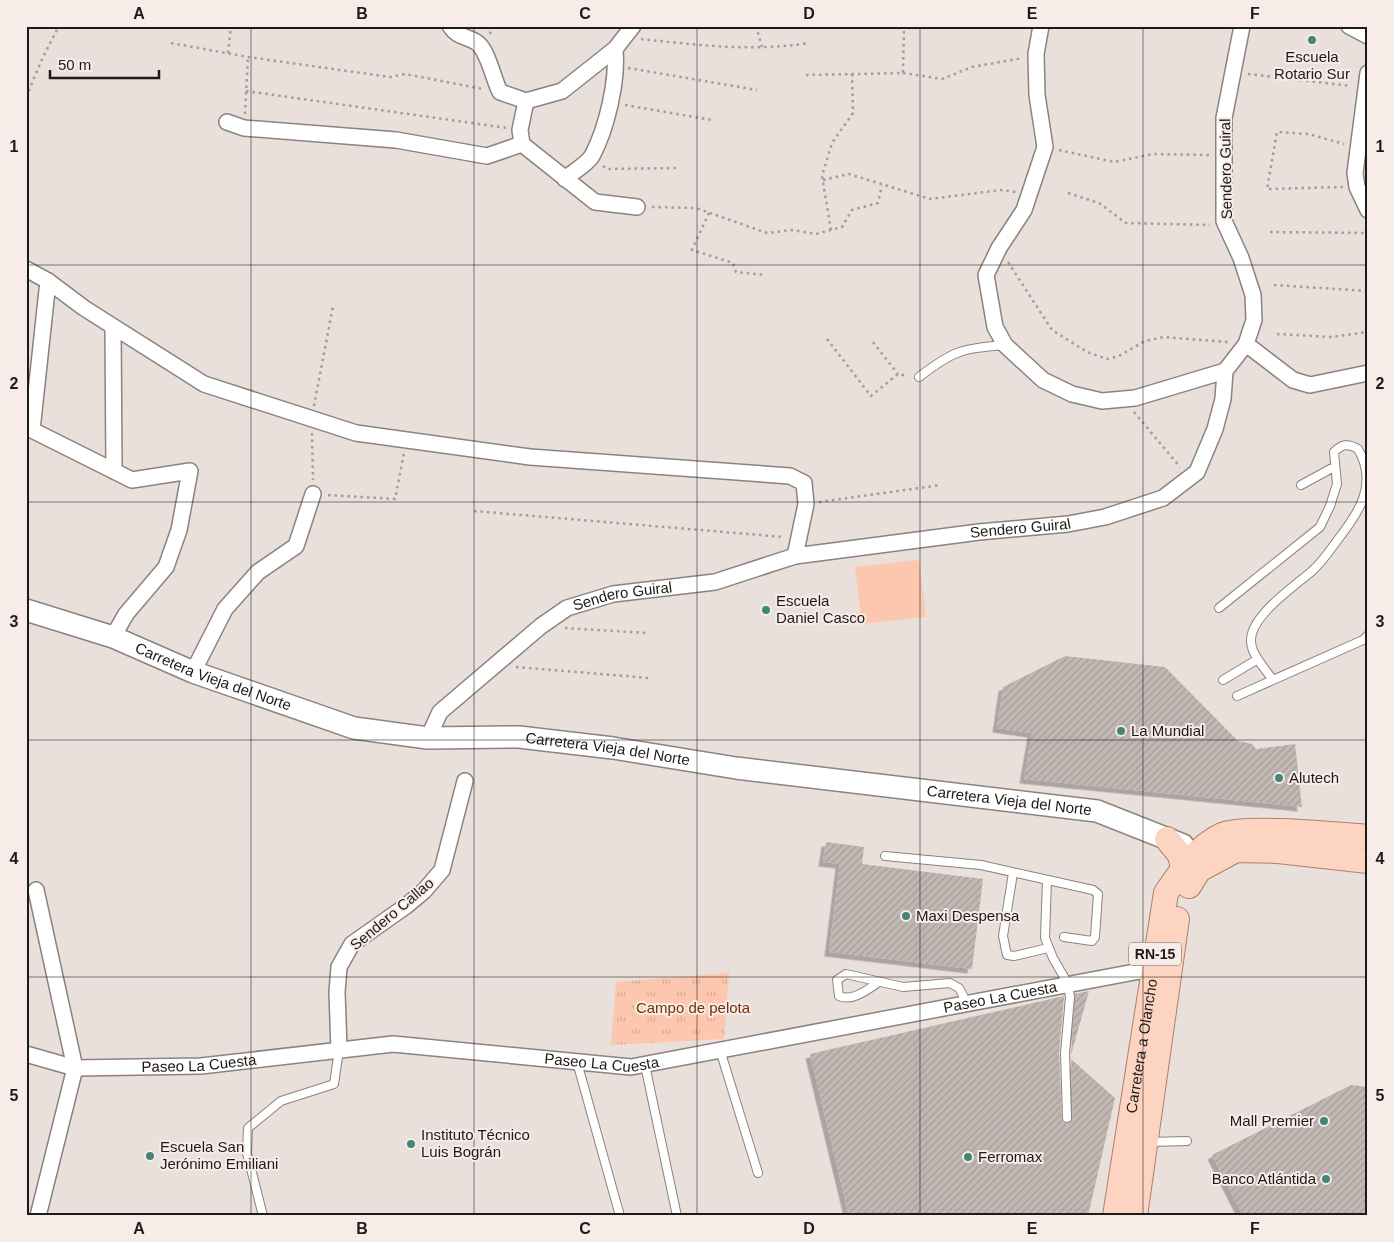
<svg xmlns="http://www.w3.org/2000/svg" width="1394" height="1242" viewBox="0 0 1394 1242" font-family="Helvetica,sans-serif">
<defs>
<pattern id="park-tufts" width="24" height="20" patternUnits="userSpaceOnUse" patternTransform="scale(1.25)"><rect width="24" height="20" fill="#fdc6ae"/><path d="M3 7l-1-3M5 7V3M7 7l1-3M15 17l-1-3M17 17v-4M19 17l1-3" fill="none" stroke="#d8aa95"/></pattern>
<pattern id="building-hatch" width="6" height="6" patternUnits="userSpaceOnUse" patternTransform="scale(1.25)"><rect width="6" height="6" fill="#c1b7b3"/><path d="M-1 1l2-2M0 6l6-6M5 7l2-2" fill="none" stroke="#a59d99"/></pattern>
<filter id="shadow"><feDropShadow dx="-4.5" dy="4.5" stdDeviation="0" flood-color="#0004"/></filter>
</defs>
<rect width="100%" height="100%" fill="#e9dfdb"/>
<path fill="#fdc6ae" d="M 919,560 L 926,617 L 862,624 L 855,567 Z"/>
<path fill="url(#park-tufts)" d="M 729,973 L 724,1039 L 611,1045 L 616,982 Z"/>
<path fill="url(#building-hatch)" filter="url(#shadow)" d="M 1065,656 L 1165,667 L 1238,741 L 1252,744 L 1256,749 L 1295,744 L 1302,807 L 1024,779 L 1032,733 L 997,728 L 1003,687 Z
M 826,842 L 864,847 L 862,864 L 983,879 L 972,969 L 829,952 L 840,864 L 823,862 Z
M 1089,991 L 1071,1055 L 1075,994 Z
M 1064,996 L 1059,1053 L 1062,1121 L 1068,1124 L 1073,1118 L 1071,1059 L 1115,1098 L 1088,1216 L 849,1216 L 810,1054 Z
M 1351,1085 L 1368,1087 L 1368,1216 L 1243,1216 L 1212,1155 Z"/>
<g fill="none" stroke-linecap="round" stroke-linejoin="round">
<g stroke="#8c827e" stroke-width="10">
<path id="lane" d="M 919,377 C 954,350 961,349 1005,345
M 1301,485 L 1334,467
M 1219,608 L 1320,527 L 1330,506 L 1337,484 L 1334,452 C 1342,444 1348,443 1358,449 C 1379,485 1358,514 1336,542 C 1329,552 1321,563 1312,571 C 1295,586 1250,616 1251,641 C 1251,654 1265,669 1273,680
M 1223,680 L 1258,659
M 1237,696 L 1363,640 L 1368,635
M 885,856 L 981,865 L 1093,890 L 1098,894 L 1095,937 L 1092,941 L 1064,937
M 1013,873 L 1003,936 L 1007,955 L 1014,956 L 1048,948
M 1047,880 L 1045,938 L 1053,958 L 1068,984 L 1070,997 L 1065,1053 L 1067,1118
M 879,982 C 868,989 853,1002 839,996 L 837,980 L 846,974 L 903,987 L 950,983 L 959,988 L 967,1003
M 720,1050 L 758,1173
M 577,1062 L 620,1216
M 645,1065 L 677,1216
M 1149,1142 L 1187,1141
M 263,1216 L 247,1153 L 248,1128 L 281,1101 L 334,1084 L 339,1050"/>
</g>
<g stroke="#8c827e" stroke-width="18">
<g id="street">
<path d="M 450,26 C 457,37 466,36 476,42 C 488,49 493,79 500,92 L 526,101 L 562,91 L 615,49 L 633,26"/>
<path d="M 1041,26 L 1036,54 L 1037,95 L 1045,147 L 1024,210 L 999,248 L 986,275 L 995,327 L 1005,345 L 1043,380 L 1072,394 L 1102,401 L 1135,398 L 1225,371"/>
<path d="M 1349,26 L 1368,36"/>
<path d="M 1368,73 L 1355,173 L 1357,187 L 1368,210"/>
<path d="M 227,122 L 244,128 L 396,140 L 487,156 L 522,144 L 595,202 L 637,207"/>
<path d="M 522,144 L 520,130 L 526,101"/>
<path d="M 565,179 C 573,172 587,164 592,156 C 607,128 618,80 615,49"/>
<path d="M 26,269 L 48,281 L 84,308 L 204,384 L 356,433 L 530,457 L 790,476 L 804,483 L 806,504 L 795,556"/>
<path d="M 113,327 L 114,471"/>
<path d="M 1246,344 L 1293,380 L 1310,385 L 1368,373"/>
<path d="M 26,427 L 132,480 L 190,471 L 179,530 L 166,567 L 126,614 L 113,637"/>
<path d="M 32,430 L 48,281"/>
<path d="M 193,672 L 225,609 L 258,572 L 296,546 L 313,494"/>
<path id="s1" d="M 428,738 L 440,712 L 541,626 L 567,608 L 613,594 L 715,582 L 795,556 L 979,532 L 1068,524 L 1105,517 L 1163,498 L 1197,472 L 1215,429 L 1223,399 L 1225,371 L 1246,344 L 1254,320 L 1253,295 L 1241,258 L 1224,221 L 1224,118 L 1242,26"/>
<path d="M 36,890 L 75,1068 L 38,1216"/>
<path d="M 339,1050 L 337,992 L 339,967 L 352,944 L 406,906 L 424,891 L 442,870 L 465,781"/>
<path id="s2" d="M 26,1054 L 75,1068 L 201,1066 L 393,1044 L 631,1067 L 1161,967"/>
</g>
</g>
<g stroke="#8c827e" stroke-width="24">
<g id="secondary">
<path id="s3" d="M 26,610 L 113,637 L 193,672 L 354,728 L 428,738 L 519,737 L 613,748 L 736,768 L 1097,811 L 1183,845"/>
</g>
</g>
<g stroke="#ad806b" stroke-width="26">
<g id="primary">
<path d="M 1167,839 L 1180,855 L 1183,868"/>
<path d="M 1189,886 L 1199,870 L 1236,850 L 1278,851 L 1368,861"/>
<path id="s4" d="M 1115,1216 L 1166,893 C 1181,871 1197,847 1222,835 C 1241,825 1342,835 1368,837"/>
<path d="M 1135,1216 L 1177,919"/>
</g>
</g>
<path stroke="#a39c98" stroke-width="2.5" stroke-dasharray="2.5 4" stroke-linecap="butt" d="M 756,26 L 762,47
M 490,34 L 492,26
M 641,39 C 697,45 753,52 809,43
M 171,43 L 248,57 L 390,77 L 405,74 L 483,89
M 228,53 L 231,26
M 628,68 L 757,90
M 903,73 L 942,79 L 972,67 L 1023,58
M 1248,74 L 1351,86
M 806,75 L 903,73 L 904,26
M 246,91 L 507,128
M 26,97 L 43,57 L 59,26
M 625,105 L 712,120
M 245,114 L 248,57
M 1059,150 L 1114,162 L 1153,154 L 1209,155
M 603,166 L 607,169 L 678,168
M 823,180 L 849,174 L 930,199 L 1001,190 L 1016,192
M 1343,187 L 1267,189 L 1277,132 L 1309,134 L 1344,144
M 1068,193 L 1099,203 L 1126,223 L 1210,225
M 652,207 L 696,208 L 767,233 L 792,230 L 816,234 L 842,227 L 852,210 L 878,203 L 882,185
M 709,213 L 692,250 L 733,263 L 736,272 L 765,275
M 831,230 L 822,176 L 832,143 L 853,113 L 852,74
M 1270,232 L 1368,233
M 1008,262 L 1052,330 L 1087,352 L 1107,359 L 1119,356 L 1145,341 L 1164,337 L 1228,342
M 1274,285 L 1368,291
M 1277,334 L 1331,337 L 1368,332
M 827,339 L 871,396 L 898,374 L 908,376
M 873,342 L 898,374
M 314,406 L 333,306
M 1134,412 L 1180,467
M 312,433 L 313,480
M 328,495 L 395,499 L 404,453
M 819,502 L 941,485
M 474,511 L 784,537
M 565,628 L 647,633
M 516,667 L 649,678"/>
<use href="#lane" stroke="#fff" stroke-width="8"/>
<use href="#street" stroke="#fff" stroke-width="15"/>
<use href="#secondary" stroke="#fff" stroke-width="21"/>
<use href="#primary" stroke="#fcd4c1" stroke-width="24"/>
</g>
<path fill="none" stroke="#1d1a18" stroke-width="1" stroke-opacity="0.55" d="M 251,26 L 251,1216M 474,26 L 474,1216M 697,26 L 697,1216M 920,26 L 920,1216M 1143,26 L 1143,1216M 26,265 L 1368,265M 26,502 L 1368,502M 26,740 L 1368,740M 26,977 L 1368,977"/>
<g fill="#438578" stroke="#f7ece8" stroke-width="2">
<circle cx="1312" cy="40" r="5"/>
<circle cx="766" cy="610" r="5"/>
<circle cx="1121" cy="731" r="5"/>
<circle cx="1279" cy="778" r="5"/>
<circle cx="906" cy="916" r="5"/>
<circle cx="1324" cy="1121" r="5"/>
<circle cx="411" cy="1144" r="5"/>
<circle cx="150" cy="1156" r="5"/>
<circle cx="968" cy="1157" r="5"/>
<circle cx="1326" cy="1179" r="5"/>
</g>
<g text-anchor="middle" stroke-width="4" stroke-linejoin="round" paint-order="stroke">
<rect fill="#f7ece8" stroke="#5e5956" stroke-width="1" x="1129" y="942.5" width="52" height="23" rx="4"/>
<g font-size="14" font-weight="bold" fill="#1d1a18">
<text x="1155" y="959">RN-15</text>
</g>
<g font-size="15" fill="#1d1a18" stroke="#f7ece8" text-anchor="start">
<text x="1312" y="62" text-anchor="middle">Escuela<tspan x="1312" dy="17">Rotario Sur</tspan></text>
<text x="776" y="606">Escuela<tspan x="776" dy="17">Daniel Casco</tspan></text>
<text x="1131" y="736">La Mundial</text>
<text x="1289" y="783">Alutech</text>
<text x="916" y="921">Maxi Despensa</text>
<text x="1314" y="1126" text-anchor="end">Mall Premier</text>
<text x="421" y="1140">Instituto Técnico<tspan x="421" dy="17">Luis Bográn</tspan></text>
<text x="160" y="1152">Escuela San<tspan x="160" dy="17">Jerónimo Emiliani</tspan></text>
<text x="978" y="1162">Ferromax</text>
<text x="1316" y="1184" text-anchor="end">Banco Atlántida</text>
</g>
<g font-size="15" fill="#1d1a18" stroke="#f7ece8">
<text transform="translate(1226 169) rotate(-91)" y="5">Sendero Guiral</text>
<text dy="5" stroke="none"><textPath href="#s1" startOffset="655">Sendero Guiral</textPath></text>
<text dy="5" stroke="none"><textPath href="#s1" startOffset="250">Sendero Guiral</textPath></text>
<text dy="5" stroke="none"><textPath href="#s3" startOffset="199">Carretera Vieja del Norte</textPath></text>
<text dy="5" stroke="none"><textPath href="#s3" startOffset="604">Carretera Vieja del Norte</textPath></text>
<text dy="5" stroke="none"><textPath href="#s3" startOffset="1009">Carretera Vieja del Norte</textPath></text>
<text transform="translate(392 914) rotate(-40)" y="5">Sendero Callao</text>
<text dy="5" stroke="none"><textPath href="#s2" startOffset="985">Paseo La Cuesta</textPath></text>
<text dy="5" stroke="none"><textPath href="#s4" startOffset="172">Carretera a Olancho</textPath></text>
<text dy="5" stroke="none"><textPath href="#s2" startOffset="580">Paseo La Cuesta</textPath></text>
<text dy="5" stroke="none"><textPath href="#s2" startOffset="175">Paseo La Cuesta</textPath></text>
</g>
<g font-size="15" fill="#763108" stroke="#f7ece8">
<text x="693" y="1013">Campo de pelota</text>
</g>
</g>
<rect width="1394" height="1242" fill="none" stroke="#f7ece8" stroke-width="55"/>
<path d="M50 70v8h109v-8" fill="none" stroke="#1d1a18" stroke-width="2.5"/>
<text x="58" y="70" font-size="15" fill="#1d1a18" stroke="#f7ece8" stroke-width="4" paint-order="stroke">50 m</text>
<rect x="28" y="28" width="1338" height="1186" fill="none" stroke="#1d1a18" stroke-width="2"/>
<g font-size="16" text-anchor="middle" font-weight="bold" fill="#1d1a18">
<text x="139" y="19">A</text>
<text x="362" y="19">B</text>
<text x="585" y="19">C</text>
<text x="809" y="19">D</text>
<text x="1032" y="19">E</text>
<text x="1255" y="19">F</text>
<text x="14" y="152">1</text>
<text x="1380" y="152">1</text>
<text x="14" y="389">2</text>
<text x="1380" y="389">2</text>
<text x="14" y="627">3</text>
<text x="1380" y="627">3</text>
<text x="14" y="864">4</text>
<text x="1380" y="864">4</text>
<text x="14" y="1101">5</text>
<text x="1380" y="1101">5</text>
<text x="139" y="1234">A</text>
<text x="362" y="1234">B</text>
<text x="585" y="1234">C</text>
<text x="809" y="1234">D</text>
<text x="1032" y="1234">E</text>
<text x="1255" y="1234">F</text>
</g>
</svg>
